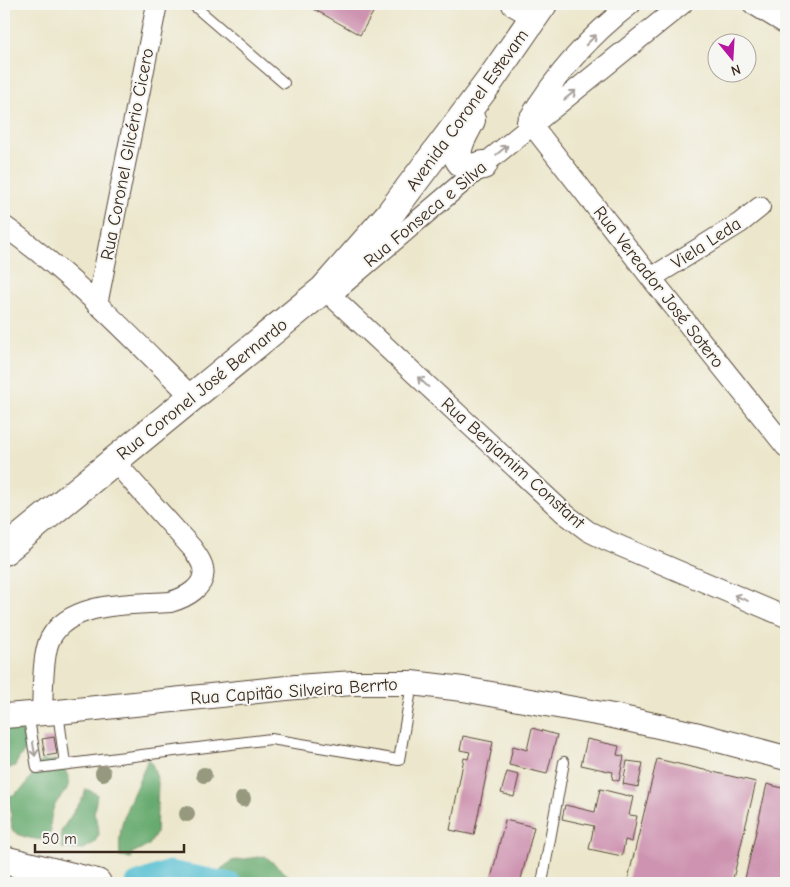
<svg xmlns="http://www.w3.org/2000/svg" width="790" height="887" viewBox="0 0 790 887" font-family="'Comic Neue',sans-serif">
<rect width="100%" height="100%" fill="#f6f6f2"/>
<filter id="ink" filterUnits="userSpaceOnUse"><feTurbulence type="fractalNoise" baseFrequency=".02" numOctaves="2"/><feDisplacementMap in="SourceGraphic" scale="10" xChannelSelector="R" yChannelSelector="G"/><feConvolveMatrix kernelMatrix="1 2 1 2 8 2 1 2 1" color-interpolation-filters="sRGB"/></filter>
<filter id="wash" filterUnits="userSpaceOnUse"><feTurbulence type="fractalNoise" baseFrequency=".0096" numOctaves="4" result="noise"/><feDisplacementMap in="SourceGraphic" scale="20" xChannelSelector="R" yChannelSelector="G"/><feGaussianBlur stdDeviation="1.12" result="paint"/><feColorMatrix in="noise" values="0 0 0 0 0 0 0 0 0 0 0 0 0 0 0 0 0 1.4 0 .05"/><feComposite in="paint" operator="in"/></filter>
<g filter="url(#wash)">
<rect width="100%" height="100%" fill="#ece7cc"/>
<path fill="#68ab6f" stroke="#526a46" d="M 4,722 L 18,723 L 26,740 L 27,749 L 19,758 L 15,766 L 4,770 Z
M 148,758 L 153,766 L 158,782 L 156,834 L 149,845 L 132,853 L 131,858 L 120,857 C 116,815 136,795 148,758 Z
M 59,760 C 63,767 68,773 69,781 C 69,789 64,792 60,798 C 52,806 49,821 51,831 L 45,840 C 34,839 21,838 12,830 L 10,803 L 4,802 L 4,775 L 9,782 L 7,793 L 12,796 L 24,787 L 41,761 Z
M 86,789 L 97,794 L 94,814 L 98,824 L 99,834 L 94,843 L 82,850 L 62,848 L 61,831 L 84,796 Z
M 265,856 L 297,883 L 216,883 L 221,869 L 232,861 Z"/>
<g fill="none" stroke-linecap="round" stroke-linejoin="round">
<path stroke="#56c0d2" stroke-width="21" d="M 136,883 L 169,871 L 231,883"/>
</g>
<g id="blocks">
<path fill="#ce93b0" d="M 305,4 L 378,4 L 360,35 Z
M 532,728 L 557,735 L 547,774 L 509,765 L 513,746 L 527,750 Z
M 463,736 L 493,742 L 474,835 L 450,830 L 464,758 L 468,759 L 470,752 L 460,750 Z
M 54,737 L 57,754 L 45,756 L 42,739 Z
M 587,739 L 619,746 L 617,755 L 624,756 L 619,781 L 612,779 L 613,772 L 581,765 Z
M 657,759 L 756,782 L 732,883 L 627,883 Z
M 627,761 L 643,763 L 638,787 L 623,784 Z
M 507,772 L 519,775 L 514,797 L 501,793 Z
M 767,784 L 786,789 L 786,883 L 744,883 Z
M 600,789 L 633,797 L 629,815 L 637,816 L 632,842 L 625,840 L 622,856 L 589,849 L 594,826 L 562,819 L 565,805 L 595,812 Z
M 505,820 L 534,827 L 520,883 L 490,883 Z"/>
</g>
</g>
<g filter="url(#ink)">
<use href="#blocks" fill-opacity="0" stroke="#564638" stroke-width="1"/>
<g fill="none" stroke-linecap="round" stroke-linejoin="round">
<g stroke="#564638" stroke-width="12">
<path id="service" d="M 192,4 L 284,83
M 58,712 L 65,764
M 28,713 L 37,768 L 271,739 L 399,760 L 410,696
M 542,883 L 564,762"/>
</g>
<g stroke="#564638" stroke-width="22">
<path id="minor" d="M 753,4 L 786,24
M 527,122 C 554,77 589,36 631,4
M 532,125 L 651,278 L 786,447
M 4,226 C 73,275 132,338 192,397
M 651,278 L 740,223 L 760,207
M 324,289 L 564,513 L 588,531 L 606,540 L 786,617
M 335,291 L 483,165 L 682,4
M 97,305 L 157,4
M 42,713 C 43,694 42,655 50,639 C 70,600 133,605 170,602 C 185,598 207,587 203,568 C 202,561 196,554 192,548 L 114,461"/>
</g>
<g stroke="#564638" stroke-width="26">
<path id="tertiary" d="M 514,4 L 535,16
M 4,716 L 58,712 L 296,687 L 354,683 L 411,683 L 463,689 L 613,716 L 699,735 L 786,758"/>
</g>
<g stroke="#564638" stroke-width="30">
<path id="secondary" d="M 4,860 L 97,883"/>
</g>
<g stroke="#564638" stroke-width="30">
<path id="primary" d="M 471,120 C 466,131 454,147 459,159 C 461,163 465,166 468,169 L 483,165
M 4,551 L 324,289 L 389,215 L 489,82 L 543,4"/>
</g>
<use href="#service" stroke="#fff" stroke-width="10"/>
<use href="#minor" stroke="#fff" stroke-width="20"/>
<use href="#tertiary" stroke="#fff" stroke-width="24"/>
<use href="#secondary" stroke="#fff" stroke-width="28"/>
<use href="#primary" stroke="#fff" stroke-width="28"/>
</g>
<g fill="#96997d">
<circle cx="103" cy="773" r="8"/>
<circle cx="204" cy="775" r="8"/>
<circle cx="243" cy="799" r="8"/>
<circle cx="187" cy="814" r="8"/>
</g>
<defs><path id="oneway-shaft" d="M-6 0H5M1.5-3L5.5 0L1.5 3" fill="none" stroke-width="1.6" stroke-linecap="round" stroke-linejoin="round" transform="scale(1.25)"/></defs>
<g stroke="#a79f9a">
<use href="#oneway-shaft" transform="translate(591 40) rotate(-45)"/>
<use href="#oneway-shaft" transform="translate(570 95) rotate(-39)"/>
<use href="#oneway-shaft" transform="translate(502 150) rotate(-39)"/>
<use href="#oneway-shaft" transform="translate(423 382) rotate(-137)"/>
<use href="#oneway-shaft" transform="translate(741 598) rotate(-157)"/>
<use href="#oneway-shaft" transform="translate(34 749) rotate(81)"/>
</g>
</g>
<g text-anchor="middle" stroke-width="4" stroke-linejoin="round" paint-order="stroke">
<g font-size="18" fill="#3b2a1e" stroke="#f6f6f2">
<text transform="translate(467 110) rotate(-54)" y="6">Avenida Coronel Estevam</text>
<text transform="translate(127 154) rotate(-79)" y="6">Rua Coronel Glicério Cicero</text>
<text transform="translate(425 214) rotate(-40)" y="6">Rua Fonseca e Silva</text>
<text transform="translate(706 243) rotate(-33)" y="6">Viela Leda</text>
<text transform="translate(659 287) rotate(52)" y="6">Rua Vereador José Sotero</text>
<text transform="translate(202 389) rotate(-39)" y="6">Rua Coronel José Bernardo</text>
<text transform="translate(513 463) rotate(42)" y="6">Rua Benjamim Constant</text>
<text transform="translate(294 691) rotate(-4)" y="6">Rua Capitão Silveira Berrto</text>
</g>
</g>
<rect width="790" height="887" fill="none" stroke="#f6f6f2" stroke-width="20"/>
<g transform="translate(732 58) rotate(162)"><circle r="24" fill="#f6f6f2" stroke="#aba49d"/>
<path d="M0-4L9 19L0 12L-9 19Z" fill="#b5179e"/>
<text y="-8" font-size="14" font-weight="bold" text-anchor="middle" fill="#3b2a1e">N</text>
</g>
<path d="M35 844v8h149v-8" fill="none" stroke="#3b2a1e" stroke-width="2.5"/>
<text x="42" y="844" font-size="15" fill="#3b2a1e" stroke="#f6f6f2" stroke-width="4" paint-order="stroke">50 m</text>
</svg>
